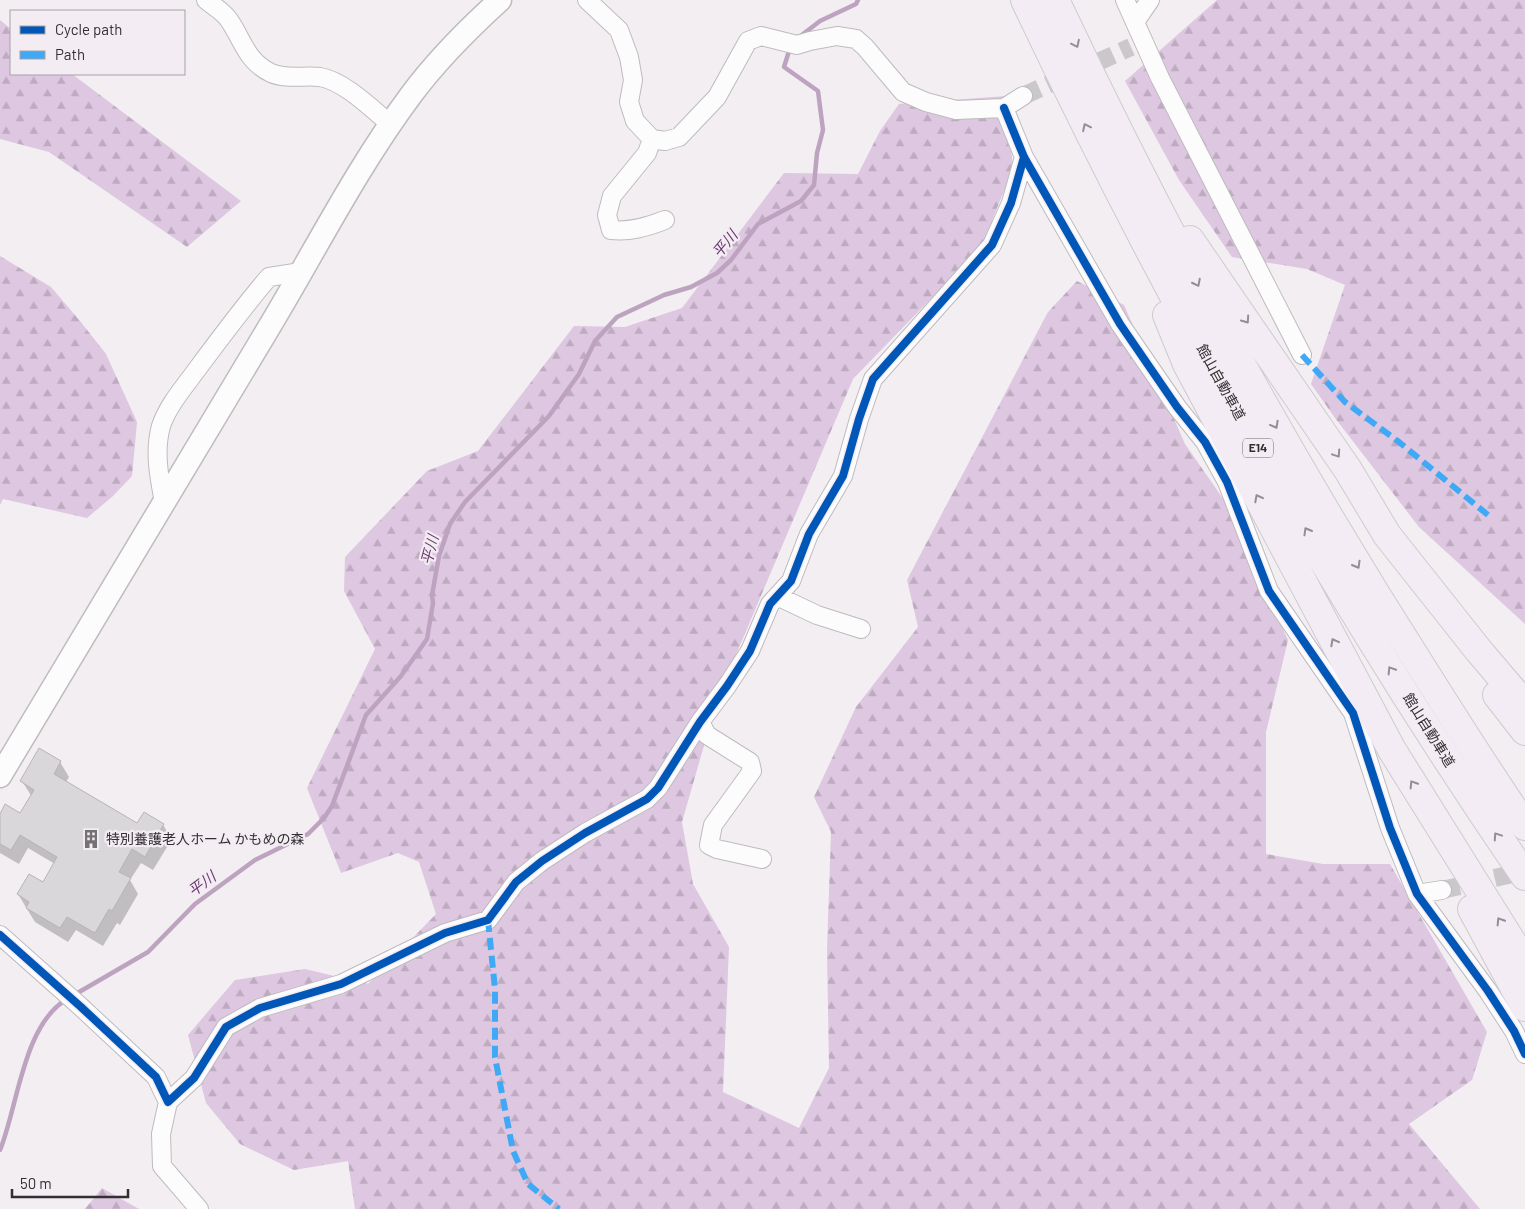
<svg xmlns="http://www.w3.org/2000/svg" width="1525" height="1209" viewBox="0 0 1525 1209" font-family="Barlow,'Noto Sans JP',sans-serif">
<defs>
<pattern id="forest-firs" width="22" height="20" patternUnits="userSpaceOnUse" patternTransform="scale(1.25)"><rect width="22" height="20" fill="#dec7e0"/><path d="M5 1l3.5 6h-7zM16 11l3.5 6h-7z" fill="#bfabc1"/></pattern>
</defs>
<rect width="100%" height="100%" fill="#f2eef2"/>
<path fill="url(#forest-firs)" d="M 1217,0 L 1525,0 L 1525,624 L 1419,527 L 1335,418 L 1311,384 L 1345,285 L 1307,269 L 1232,257 L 1179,180 L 1125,81 Z
M 0,20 L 11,29 L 11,74 L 72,74 L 241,201 L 187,247 L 49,152 L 0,139 Z
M 1006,96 L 1013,168 L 982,246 L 853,379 L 718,697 L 682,822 L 693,884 L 729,947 L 723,1092 L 799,1128 L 829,1068 L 827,950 L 831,832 L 814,797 L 856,707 L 918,627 L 907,580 L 1048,312 L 1077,281 L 1124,305 L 1185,444 L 1226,503 L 1288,640 L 1266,732 L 1266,854 L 1323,864 L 1390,864 L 1487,1032 L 1472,1080 L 1409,1124 L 1480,1209 L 355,1209 L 348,1161 L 294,1170 L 240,1144 L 206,1103 L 188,1035 L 235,980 L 305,969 L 368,984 L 436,914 L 419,862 L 398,853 L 341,873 L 307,788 L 375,649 L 344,591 L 345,557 L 427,471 L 478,451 L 574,326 L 625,327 L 682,308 L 784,173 L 858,174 L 880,131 L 899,104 Z
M 0,256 L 51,287 L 80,321 L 106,354 L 137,422 L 132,476 L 113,496 L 87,518 L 3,499 L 0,505 Z
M 102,1188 L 139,1209 L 85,1209 Z"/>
<path fill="#0003" d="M 40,750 L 60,762 L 69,777 L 66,782 L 138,825 L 163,825 L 172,839 L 153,870 L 141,863 L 130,880 L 138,894 L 120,925 L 117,923 L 103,946 L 76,930 L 68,942 L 35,922 L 27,909 L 18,894 L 43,883 L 55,864 L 28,848 L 19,864 L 0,853 L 0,816 L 21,815 L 32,797 L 22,781 Z"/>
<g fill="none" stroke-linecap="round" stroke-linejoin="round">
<path stroke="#bea3c0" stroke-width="4.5" d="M 798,38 L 820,21 L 856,4 L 858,0
M 74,995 L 148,952 L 195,904 L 255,860 L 308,834 L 324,818 L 332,806 L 366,715 L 401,676 L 427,639 L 433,603 L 432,595 L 439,556 L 450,524 L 465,502 L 549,416 L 579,374 L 595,341 L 617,317 L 664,295 L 691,287 L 717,273 L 731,260 L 758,224 L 801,201 L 814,185 L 817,153 L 823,130 L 818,91 L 784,67 L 790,48
M 0,1150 C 18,1106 23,1025 67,999"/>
</g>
<path fill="#dad7db" stroke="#b7b4b7" d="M 39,748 L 61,761 L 54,774 L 137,823 L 144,812 L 164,824 L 145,857 L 132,849 L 119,872 L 131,878 L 112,911 L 109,909 L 95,933 L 67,917 L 60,928 L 26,908 L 29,902 L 17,894 L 29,874 L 43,882 L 57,857 L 20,835 L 11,850 L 0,844 L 0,814 L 5,804 L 20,813 L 34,790 L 20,781 Z"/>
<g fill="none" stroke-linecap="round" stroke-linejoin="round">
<path stroke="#cbc8cb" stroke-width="18" stroke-dasharray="18 9" stroke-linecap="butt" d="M 1023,96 L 1131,47
M 1442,890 L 1525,871"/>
<g stroke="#bebbbe" stroke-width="20">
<path id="minor" d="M 206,0 C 213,6 224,12 229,20 C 243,40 246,61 271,73 C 287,80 304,75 320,77 C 344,81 372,109 390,124
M 587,0 L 619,30 L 629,57 L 633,80 L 629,102 L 635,121 L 652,139 L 665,141 L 679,137 L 717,97 L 748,41 L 761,36 L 797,45 L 810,41 L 837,36 L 856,39 L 865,47 L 903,92 L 926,102 L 956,110 L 1004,108 L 1023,96
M 1125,0 L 1160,78 L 1302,355
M 1135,22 L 1150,0
M 1004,108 L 1024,157 L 1120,324 L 1177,407 L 1205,442 L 1227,482 L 1269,591 L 1353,713 L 1390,828 L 1417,894 L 1488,991 L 1514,1031 L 1525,1054
M 652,139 L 647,153 L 612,196 L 607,215 L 611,230 C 630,232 647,227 665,220
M 164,502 C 159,477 154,451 161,426 C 168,405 185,386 198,368 C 221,337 244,306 269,277 L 301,272
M 777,596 L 817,615 L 861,629
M 700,722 L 707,735 L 750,762 L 752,771 L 713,825 L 709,845 L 717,849 L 762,859
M 1417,894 L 1442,890
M 0,935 L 81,1007 L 156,1077 L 168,1102 L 194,1078 L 226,1027 L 260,1008 L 341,984 L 445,933 L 488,920 L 516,882 L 542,861 L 585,833 L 647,799 L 658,788 L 700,722 L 727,686 L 750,651 L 770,604 L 791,581 L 809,534 L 843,476 L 859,419 L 873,379 L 992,245 L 1011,203 L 1024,157
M 168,1102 L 161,1134 L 162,1166 L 199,1209"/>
</g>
<g stroke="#bebbbe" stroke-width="25">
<path id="tertiary" d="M 0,776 C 90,627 179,478 268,329 C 315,251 356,169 411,95 C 437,60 468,29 500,0"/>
</g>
<g stroke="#cdcbcd" stroke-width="30">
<path id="motorway" d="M 1025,0 C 1169,304 1335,599 1525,876
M 1055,0 C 1163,229 1284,452 1421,666 C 1455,720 1489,774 1525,826
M 1190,240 L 1348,470 L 1387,535 L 1479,651 L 1525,705
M 1167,315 L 1187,364 L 1392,750 L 1525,963
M 1497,695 L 1525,731
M 1472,909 L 1525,1007"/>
</g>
<use href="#minor" stroke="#fdfcfd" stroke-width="18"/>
<use href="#tertiary" stroke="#fdfcfd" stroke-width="22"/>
<use href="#motorway" stroke="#f3ecf4" stroke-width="28"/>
<path stroke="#3fa9f5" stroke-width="6" stroke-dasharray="12 6" stroke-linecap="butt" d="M 1302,355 L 1345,402 L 1399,442 L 1488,515
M 488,920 L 495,989 L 495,1057 L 513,1151 L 528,1184 L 559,1209"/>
<g stroke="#f3edf3" stroke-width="11">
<path id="cycleway" d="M 1004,108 L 1024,157 L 1120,324 L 1177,407 L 1205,442 L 1227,482 L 1269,591 L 1353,713 L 1390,828 L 1417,894 L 1488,991 L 1514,1031 L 1525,1054
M 0,935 L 81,1007 L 156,1077 L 168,1102 L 194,1078 L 226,1027 L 260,1008 L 341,984 L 445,933 L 488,920 L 516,882 L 542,861 L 585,833 L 647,799 L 658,788 L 700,722 L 727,686 L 750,651 L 770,604 L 791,581 L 809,534 L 843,476 L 859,419 L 873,379 L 992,245 L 1011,203 L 1024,157"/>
</g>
<use href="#cycleway" stroke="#0057b8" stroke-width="8"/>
</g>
<defs><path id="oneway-chevron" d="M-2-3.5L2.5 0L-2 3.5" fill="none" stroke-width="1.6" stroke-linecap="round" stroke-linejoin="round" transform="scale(1.25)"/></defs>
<g stroke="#928e92">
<use href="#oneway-chevron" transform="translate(1076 44) rotate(64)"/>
<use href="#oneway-chevron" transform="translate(1086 127) rotate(-116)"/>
<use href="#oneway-chevron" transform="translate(1197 283) rotate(63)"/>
<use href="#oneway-chevron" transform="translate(1246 320) rotate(55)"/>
<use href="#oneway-chevron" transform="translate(1275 425) rotate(61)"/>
<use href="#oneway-chevron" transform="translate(1337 454) rotate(56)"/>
<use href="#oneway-chevron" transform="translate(1258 498) rotate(-118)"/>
<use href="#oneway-chevron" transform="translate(1307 531) rotate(-120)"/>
<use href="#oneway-chevron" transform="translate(1357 565) rotate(60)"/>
<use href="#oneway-chevron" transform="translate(1334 642) rotate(-118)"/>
<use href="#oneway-chevron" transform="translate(1391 670) rotate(-122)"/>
<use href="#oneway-chevron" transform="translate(1413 784) rotate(-122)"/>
<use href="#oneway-chevron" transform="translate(1497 836) rotate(-124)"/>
<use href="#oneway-chevron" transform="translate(1500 921) rotate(-122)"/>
</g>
<defs>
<g id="building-bare" transform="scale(1.5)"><path d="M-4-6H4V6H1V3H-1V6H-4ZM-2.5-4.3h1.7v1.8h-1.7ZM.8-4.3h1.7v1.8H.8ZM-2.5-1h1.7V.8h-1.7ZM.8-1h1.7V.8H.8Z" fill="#757275" stroke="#f3edf3" stroke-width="2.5" paint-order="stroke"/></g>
</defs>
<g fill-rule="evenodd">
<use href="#building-bare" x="91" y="839"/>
</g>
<g text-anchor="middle" stroke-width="4.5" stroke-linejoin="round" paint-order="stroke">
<rect fill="#f3edf3" stroke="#6b686b" stroke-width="1" x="1243" y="438.5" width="30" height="19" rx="4"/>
<g font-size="12" font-weight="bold" fill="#312f31">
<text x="1258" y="452">E14</text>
</g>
<g font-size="14" fill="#312f31" stroke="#f3edf3">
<text transform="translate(1221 382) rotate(61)" y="5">館山自動車道</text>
<text transform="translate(1429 730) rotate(58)" y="5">館山自動車道</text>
</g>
<g font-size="14" fill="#312f31" stroke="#f3edf3" text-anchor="start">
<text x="106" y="844">特別養護老人ホーム かもめの森</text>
</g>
<g font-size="15" font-style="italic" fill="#6b3b70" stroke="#f3edf3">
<text transform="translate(725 244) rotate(-50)" y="5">平川</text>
<text transform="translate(430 550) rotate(-75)" y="5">平川</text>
<text transform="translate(202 884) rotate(-37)" y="5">平川</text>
</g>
</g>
<rect x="10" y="10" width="175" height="65" fill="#f3edf3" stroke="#a5a1a5"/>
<rect x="20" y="26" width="25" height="8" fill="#0057b8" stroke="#a5a1a5"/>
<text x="55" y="35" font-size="15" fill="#312f31">Cycle path</text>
<rect x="20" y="51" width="25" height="8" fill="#3fa9f5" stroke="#a5a1a5"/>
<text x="55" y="60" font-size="15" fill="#312f31">Path</text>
<path d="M12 1189v8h116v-8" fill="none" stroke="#312f31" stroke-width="2.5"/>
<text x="20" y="1189" font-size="15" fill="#312f31" stroke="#f3edf3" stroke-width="4" paint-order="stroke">50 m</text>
</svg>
